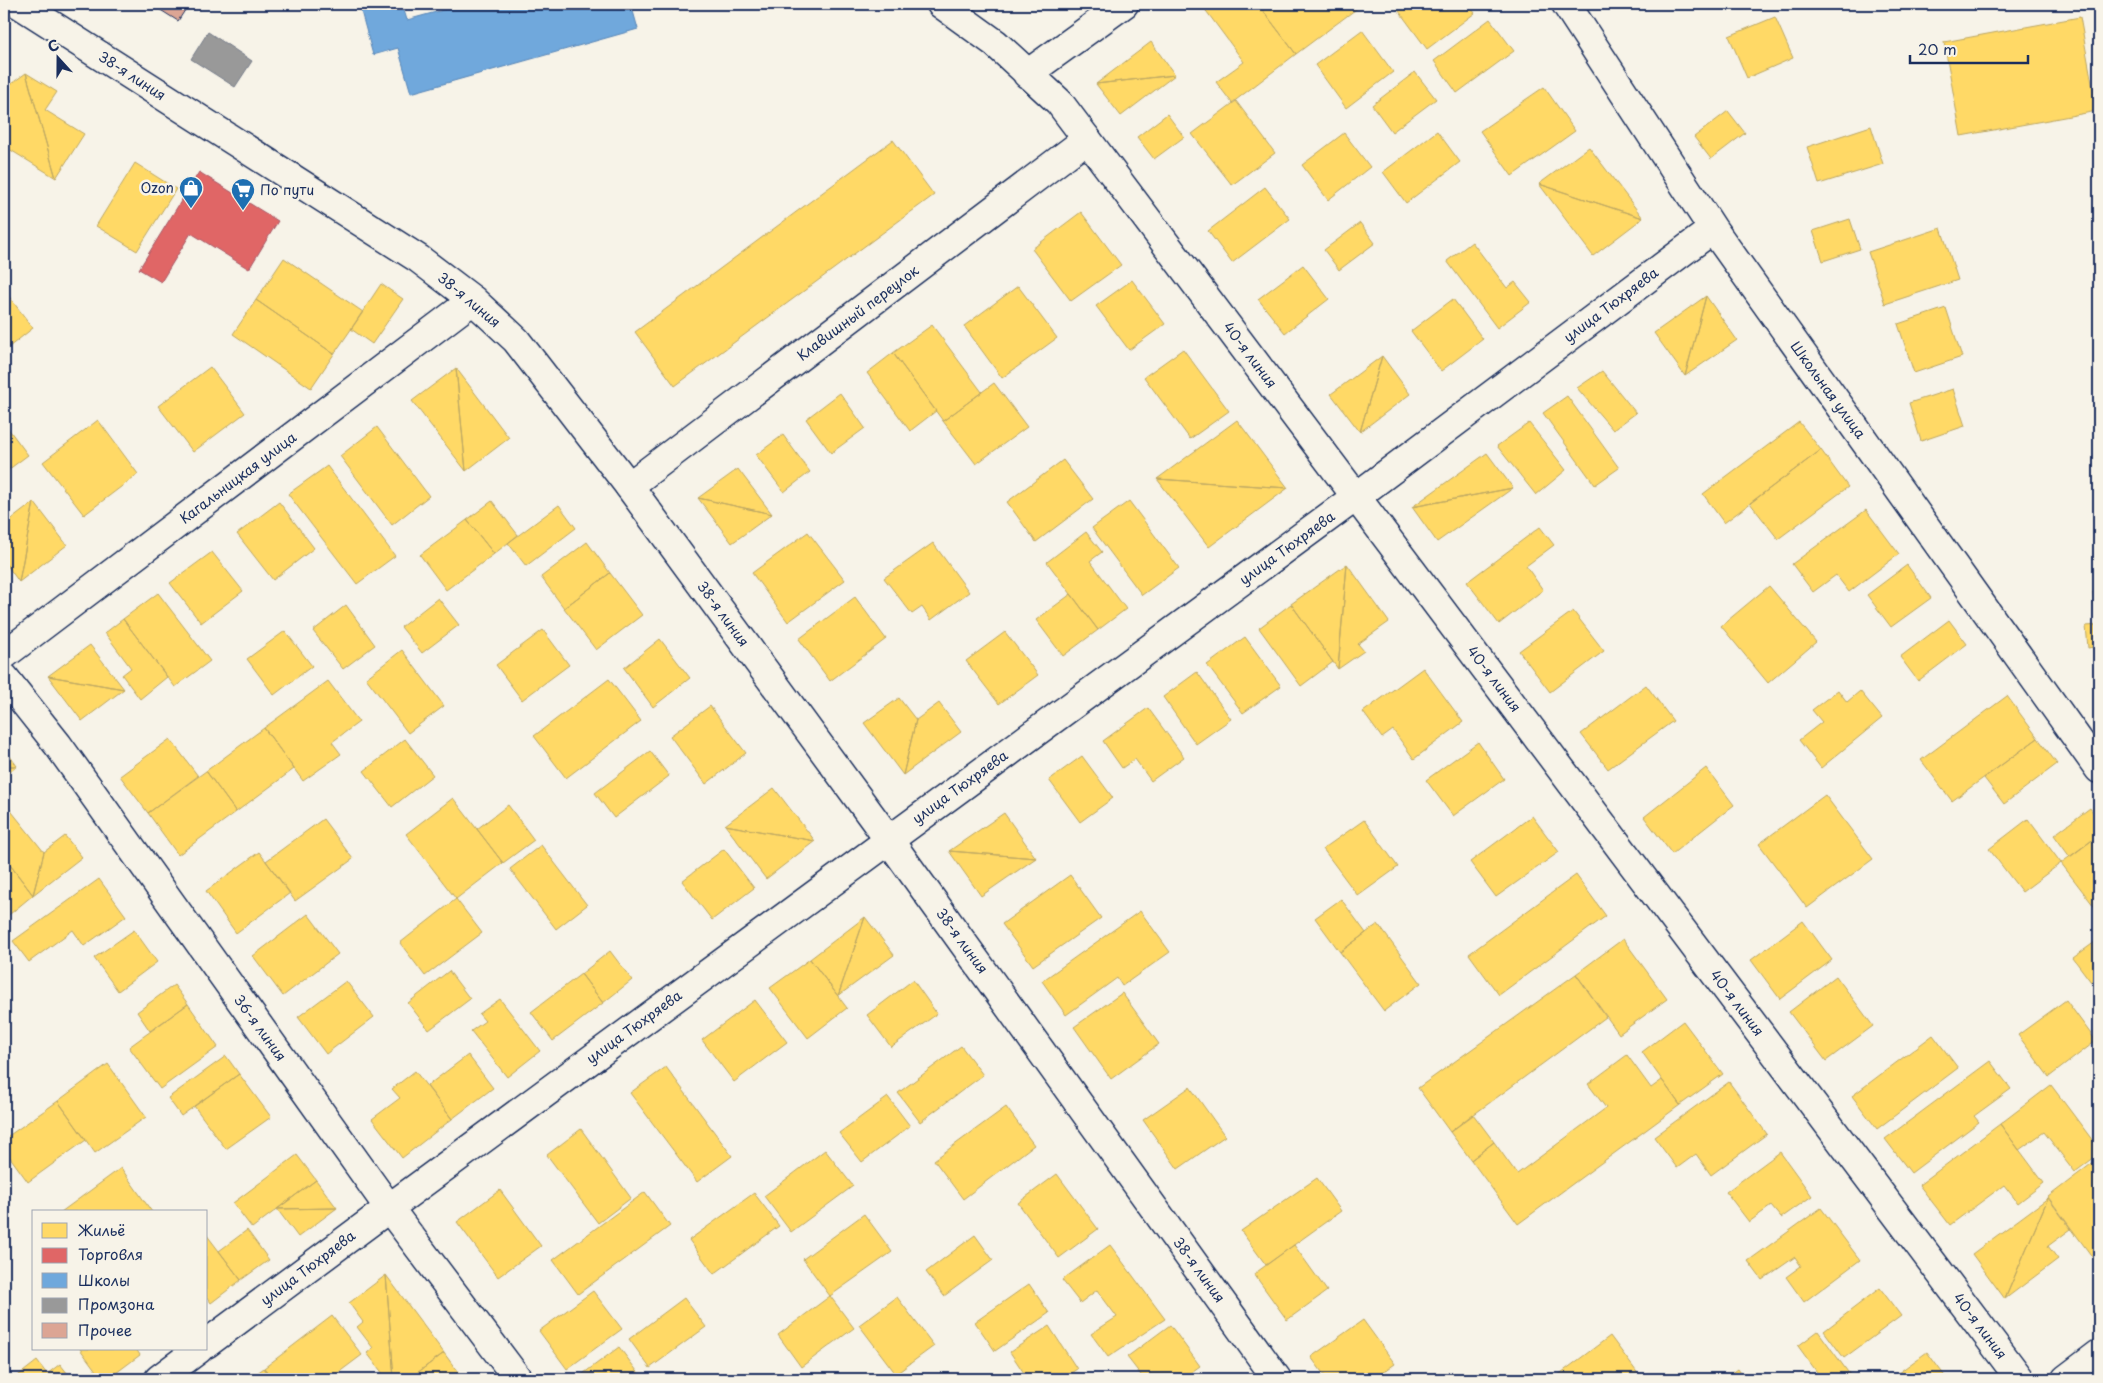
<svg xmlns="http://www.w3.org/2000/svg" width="2103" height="1383" viewBox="0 0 2103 1383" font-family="'Playpen Sans',sans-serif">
<rect width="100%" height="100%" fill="#f7f3e8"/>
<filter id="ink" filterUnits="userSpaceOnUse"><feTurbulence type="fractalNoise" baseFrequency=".02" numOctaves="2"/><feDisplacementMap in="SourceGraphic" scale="10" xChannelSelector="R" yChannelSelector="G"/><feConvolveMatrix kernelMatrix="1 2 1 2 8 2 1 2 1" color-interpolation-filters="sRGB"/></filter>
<g filter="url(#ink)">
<path fill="#ffd966" stroke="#bba664" d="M 1201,4 L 1258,4 L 1296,54 L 1232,103 L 1216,82 L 1244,62 Z
M 1258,4 L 1363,4 L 1296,54 Z
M 1400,4 L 1468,4 L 1475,13 L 1427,49 L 1396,7 Z
M 1775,17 L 1793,58 L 1747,78 L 1729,36 Z
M 2080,17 L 2097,111 L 1961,136 L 1944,42 Z
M 1490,19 L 1514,51 L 1457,93 L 1434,61 Z
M 1362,30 L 1393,72 L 1346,108 L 1315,65 Z
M 1151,42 L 1175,75 L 1096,84 Z
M 1415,72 L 1436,99 L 1392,132 L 1372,105 Z
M 26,73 L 56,178 L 4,146 L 4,89 Z
M 26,73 L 57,92 L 45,110 L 84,134 L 56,178 Z
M 1175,75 L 1121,116 L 1096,84 Z
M 1544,87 L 1575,131 L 1512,176 L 1480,131 Z
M 1236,101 L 1275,153 L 1232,185 L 1192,134 Z
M 1728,111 L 1745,133 L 1711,159 L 1694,137 Z
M 1167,114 L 1184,137 L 1154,159 L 1137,137 Z
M 1871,126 L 1883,164 L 1819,184 L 1807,147 Z
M 1437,131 L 1460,162 L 1406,203 L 1383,172 Z
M 1344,133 L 1370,167 L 1328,200 L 1302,165 Z
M 893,140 L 934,195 L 675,386 L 635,332 Z
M 1589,147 L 1643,218 L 1539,184 Z
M 135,163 L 176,189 L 137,251 L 96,226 Z
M 1539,184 L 1643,218 L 1593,256 Z
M 1265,187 L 1290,219 L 1232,263 L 1208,231 Z
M 1081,212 L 1121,265 L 1071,301 L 1032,249 Z
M 1850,219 L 1860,249 L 1823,261 L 1813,231 Z
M 1360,223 L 1375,243 L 1339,270 L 1324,250 Z
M 1941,228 L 1958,280 L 1885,304 L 1868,252 Z
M 1472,242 L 1507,288 L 1515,282 L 1531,302 L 1497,328 L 1447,261 Z
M 284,258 L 363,312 L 334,354 L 256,300 Z
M 1303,265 L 1329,299 L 1285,333 L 1258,299 Z
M 1132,280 L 1165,324 L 1129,350 L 1096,306 Z
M 381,284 L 403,299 L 372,344 L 351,329 Z
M 1018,286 L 1057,338 L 1002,378 L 964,326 Z
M 4,290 L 33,328 L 4,351 Z
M 1706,296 L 1737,340 L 1685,376 Z
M 1706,296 L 1685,376 L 1654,333 Z
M 1453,299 L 1483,339 L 1441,371 L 1411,331 Z
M 256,300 L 334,354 L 311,388 L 233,334 Z
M 1946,308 L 1962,357 L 1914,373 L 1898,324 Z
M 932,325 L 982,392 L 943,421 L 893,353 Z
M 1183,349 L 1229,411 L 1190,439 L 1144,377 Z
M 893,353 L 936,411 L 910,431 L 867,373 Z
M 1382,356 L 1360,432 L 1331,394 Z
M 1382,356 L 1410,394 L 1360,432 Z
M 210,367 L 245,413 L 193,452 L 158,406 Z
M 456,368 L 466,471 L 412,401 Z
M 456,368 L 509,438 L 466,471 Z
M 1602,371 L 1636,413 L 1613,430 L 1577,388 Z
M 994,383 L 1027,427 L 976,464 L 943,421 Z
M 1953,389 L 1965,426 L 1921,441 L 1909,403 Z
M 840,393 L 865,428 L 831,453 L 806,419 Z
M 1567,396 L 1619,468 L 1595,485 L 1543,413 Z
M 98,420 L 138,474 L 84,515 L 43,462 Z
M 1237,420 L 1288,488 L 1157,479 Z
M 1799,422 L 1821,450 L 1724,523 L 1703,494 Z
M 4,423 L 28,455 L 4,473 Z
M 1529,423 L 1566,470 L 1536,495 L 1497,446 Z
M 377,427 L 429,496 L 392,525 L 340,456 Z
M 783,435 L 810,472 L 784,492 L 756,455 Z
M 1821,450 L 1848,487 L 1778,539 L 1750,503 Z
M 1487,453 L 1513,488 L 1412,507 Z
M 1063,460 L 1093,499 L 1036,542 L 1007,502 Z
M 327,466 L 395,556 L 357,584 L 288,494 Z
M 738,469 L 772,514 L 698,498 Z
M 1157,479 L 1288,488 L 1209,547 Z
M 1513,488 L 1437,542 L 1412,507 Z
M 698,498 L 772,514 L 732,543 Z
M 492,501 L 518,535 L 494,554 L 467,520 Z
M 1129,501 L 1179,568 L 1142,595 L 1092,528 Z
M 34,502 L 67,545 L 19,582 Z
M 34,502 L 19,582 L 4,561 L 4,525 Z
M 279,502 L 314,548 L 273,580 L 237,534 Z
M 559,505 L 576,528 L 526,566 L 508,543 Z
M 1866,510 L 1899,554 L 1849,592 L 1836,575 L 1813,592 L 1792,564 Z
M 467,520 L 494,554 L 446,590 L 420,555 Z
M 1540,527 L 1554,545 L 1526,566 L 1543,590 L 1499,624 L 1467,582 Z
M 808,532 L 845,580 L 788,622 L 752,573 Z
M 1086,532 L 1102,552 L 1090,561 L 1126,609 L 1098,630 L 1047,562 Z
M 587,542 L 610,573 L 564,608 L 541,577 Z
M 933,543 L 969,592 L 931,620 L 922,607 L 912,614 L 884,578 Z
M 212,552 L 243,591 L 201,623 L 170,583 Z
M 1347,564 L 1338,669 L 1291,604 Z
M 1347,564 L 1389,622 L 1358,644 L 1364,651 L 1338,669 Z
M 1907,565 L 1931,598 L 1891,627 L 1867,595 Z
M 610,573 L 642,615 L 596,650 L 564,608 Z
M 1769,586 L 1816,642 L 1768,683 L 1721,626 Z
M 2099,591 L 2099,611 L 2095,611 L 2093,592 Z
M 158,593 L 210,661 L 175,687 L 123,619 Z
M 1071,594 L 1098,630 L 1063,656 L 1036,620 Z
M 855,597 L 886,639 L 830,681 L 799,639 Z
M 438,598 L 459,625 L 422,653 L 401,627 Z
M 1291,604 L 1333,662 L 1301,686 L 1259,628 Z
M 346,605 L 375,645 L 343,669 L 313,631 Z
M 1573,611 L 1604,651 L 1550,692 L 1519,651 Z
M 123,619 L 167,677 L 140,699 L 122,675 L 131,668 L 105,633 Z
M 1949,620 L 1967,644 L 1918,681 L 1900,657 Z
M 2099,625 L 2099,646 L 2088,648 L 2086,626 Z
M 543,630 L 569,665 L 522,700 L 496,665 Z
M 285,631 L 312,666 L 274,695 L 247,659 Z
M 1005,632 L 1038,675 L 999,704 L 966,661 Z
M 1245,637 L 1281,686 L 1243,713 L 1207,665 Z
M 660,639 L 690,678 L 653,707 L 624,668 Z
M 90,645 L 124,689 L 48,676 Z
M 402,650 L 444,706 L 408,733 L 366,678 Z
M 1423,668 L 1463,722 L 1414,759 L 1393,730 L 1382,738 L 1363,712 Z
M 1197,672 L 1231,719 L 1196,744 L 1163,697 Z
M 48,676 L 124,689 L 82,721 Z
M 609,679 L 641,721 L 566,778 L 534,736 Z
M 328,681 L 359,722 L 332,742 L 341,754 L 303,781 L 264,728 Z
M 1646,685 L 1673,721 L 1608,769 L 1581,734 Z
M 1838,690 L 1847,702 L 1860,691 L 1882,718 L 1821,768 L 1799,740 L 1822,722 L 1812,710 Z
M 2007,696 L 2038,738 L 1952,801 L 1921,760 Z
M 899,698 L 916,720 L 903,775 L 864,723 Z
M 939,703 L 961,732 L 903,775 L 916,720 Z
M 710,706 L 746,753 L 706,784 L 670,736 Z
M 1148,708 L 1184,757 L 1151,781 L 1135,759 L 1122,768 L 1103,741 Z
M 264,728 L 294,769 L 236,812 L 206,771 Z
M 2038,738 L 2057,764 L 2004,804 L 1984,778 Z
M 170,739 L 198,776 L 148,813 L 120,776 Z
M 405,739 L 433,775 L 392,807 L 364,771 Z
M 1478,742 L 1504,779 L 1453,816 L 1426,780 Z
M 4,748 L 17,766 L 4,766 Z
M 650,751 L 669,776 L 614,818 L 595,793 Z
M 1082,756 L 1113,798 L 1080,822 L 1049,780 Z
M 4,766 L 17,766 L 4,777 Z
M 1706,768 L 1734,805 L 1672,854 L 1644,817 Z
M 206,771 L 236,812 L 178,855 L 148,813 Z
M 774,788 L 815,841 L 725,825 Z
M 1825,795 L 1873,859 L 1807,908 L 1759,844 Z
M 453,798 L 503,863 L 456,899 L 406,834 Z
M 508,805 L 534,840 L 503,863 L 477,829 Z
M 8,807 L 44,852 L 33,895 L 4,857 L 4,810 Z
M 2090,808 L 2099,821 L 2099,835 L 2070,857 L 2054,835 Z
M 1004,813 L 1036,858 L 949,851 Z
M 1532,816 L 1559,852 L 1496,897 L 1470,862 Z
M 323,819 L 353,859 L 295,901 L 266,861 Z
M 2028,819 L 2061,863 L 2022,892 L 1989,849 Z
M 1364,820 L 1398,867 L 1358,896 L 1323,849 Z
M 725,825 L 815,841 L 766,879 Z
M 2099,835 L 2099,908 L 2097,910 L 2061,863 Z
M 65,836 L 82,857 L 33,895 L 44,852 Z
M 541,845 L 587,905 L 556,929 L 510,869 Z
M 724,849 L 754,888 L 712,920 L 682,881 Z
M 949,851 L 1036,858 L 981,896 Z
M 259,852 L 290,893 L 236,933 L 206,891 Z
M 4,857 L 33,895 L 4,919 Z
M 1070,875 L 1101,918 L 1033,966 L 1002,924 Z
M 1576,875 L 1606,916 L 1499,995 L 1469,954 Z
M 99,879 L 126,916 L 84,946 L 73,930 L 29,962 L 13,941 Z
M 456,899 L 482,933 L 425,976 L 400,943 Z
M 1341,899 L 1366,933 L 1340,952 L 1315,918 Z
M 1140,911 L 1170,952 L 1122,986 L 1117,978 L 1066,1015 L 1042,981 Z
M 308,914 L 338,954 L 283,996 L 253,956 Z
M 865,917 L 838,996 L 810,959 Z
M 865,917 L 894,955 L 838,996 Z
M 1803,921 L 1832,960 L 1780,999 L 1751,960 Z
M 1378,924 L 1421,983 L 1384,1011 L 1340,952 Z
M 134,930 L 157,962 L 118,991 L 94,958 Z
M 1623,939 L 1667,999 L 1619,1034 L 1576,974 Z
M 2099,939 L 2099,976 L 2091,982 L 2073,958 Z
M 610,951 L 632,980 L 603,1003 L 581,974 Z
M 810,959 L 847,1008 L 808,1038 L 770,988 Z
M 449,971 L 470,999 L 429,1030 L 408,1003 Z
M 581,974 L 603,1003 L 553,1041 L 531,1012 Z
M 1576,974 L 1606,1017 L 1450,1132 L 1418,1088 Z
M 1836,976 L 1873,1026 L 1826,1061 L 1789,1012 Z
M 913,980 L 937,1014 L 891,1047 L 867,1015 Z
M 346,981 L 374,1017 L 326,1054 L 298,1017 Z
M 174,985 L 188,1004 L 150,1031 L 137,1012 Z
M 1122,993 L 1159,1044 L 1111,1079 L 1074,1027 Z
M 500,999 L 540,1051 L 507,1077 L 471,1031 L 485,1021 L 479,1014 Z
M 755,1000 L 787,1042 L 734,1082 L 702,1040 Z
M 2066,1000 L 2096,1041 L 2049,1077 L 2018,1035 Z
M 188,1004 L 218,1047 L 160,1089 L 129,1047 Z
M 1683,1021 L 1723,1074 L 1680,1105 L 1642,1052 Z
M 1933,1035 L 1958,1068 L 1877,1129 L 1852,1096 Z
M 961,1046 L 983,1075 L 920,1122 L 898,1093 Z
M 468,1055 L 493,1088 L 452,1119 L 427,1086 Z
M 1627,1055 L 1651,1088 L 1662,1080 L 1680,1105 L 1518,1224 L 1471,1160 L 1494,1142 L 1517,1174 L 1606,1108 L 1588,1084 Z
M 226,1056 L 239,1074 L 181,1116 L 168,1098 Z
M 1990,1061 L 2011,1089 L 1974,1116 L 1979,1122 L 1911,1173 L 1885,1139 Z
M 108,1064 L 146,1117 L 95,1153 L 58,1101 Z
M 666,1067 L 732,1156 L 697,1182 L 630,1093 Z
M 415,1071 L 452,1119 L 402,1158 L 372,1119 L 400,1098 L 392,1089 Z
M 239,1074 L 271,1117 L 226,1149 L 194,1106 Z
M 1729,1082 L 1767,1134 L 1711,1175 L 1696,1154 L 1677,1168 L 1654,1137 Z
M 2051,1085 L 2099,1149 L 2099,1154 L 2075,1172 L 2044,1132 L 2019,1150 L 2000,1124 Z
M 1190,1087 L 1225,1136 L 1178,1169 L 1143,1120 Z
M 888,1097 L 910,1126 L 862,1162 L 839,1133 Z
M 58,1101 L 86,1140 L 28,1182 L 4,1149 L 4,1139 Z
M 1006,1107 L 1034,1145 L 963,1199 L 934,1160 Z
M 1473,1114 L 1494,1142 L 1471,1160 L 1450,1132 Z
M 2000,1124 L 2044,1183 L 2018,1203 L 2004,1185 L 1950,1225 L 1919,1185 Z
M 581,1129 L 631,1198 L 598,1223 L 547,1155 Z
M 825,1150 L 853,1186 L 791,1232 L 764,1196 Z
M 1780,1152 L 1812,1196 L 1781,1218 L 1771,1206 L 1749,1222 L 1726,1192 Z
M 297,1155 L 316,1180 L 252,1228 L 233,1203 Z
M 2099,1158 L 2099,1266 L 2048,1197 Z
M 121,1168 L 152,1212 L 61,1212 Z
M 1057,1174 L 1098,1229 L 1059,1258 L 1018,1203 Z
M 1317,1178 L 1341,1211 L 1266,1265 L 1241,1231 Z
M 316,1180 L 337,1208 L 277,1209 Z
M 500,1190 L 541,1246 L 498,1277 L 457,1222 Z
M 645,1192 L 670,1226 L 578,1294 L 553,1260 Z
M 754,1193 L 779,1226 L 714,1274 L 689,1240 Z
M 2048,1198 L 2005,1299 L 1972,1254 Z
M 2048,1198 L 2071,1229 L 2048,1246 L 2058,1259 L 2005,1299 Z
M 337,1208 L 298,1237 L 277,1209 Z
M 1821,1208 L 1860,1260 L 1804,1302 L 1786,1277 L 1801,1266 L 1795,1257 L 1762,1280 L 1748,1261 Z
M 864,1214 L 892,1252 L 830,1296 L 803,1259 Z
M 247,1230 L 269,1260 L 241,1280 L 219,1251 Z
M 206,1234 L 241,1280 L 211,1303 L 206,1296 Z
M 975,1235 L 993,1260 L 944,1296 L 926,1272 Z
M 1110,1245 L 1165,1319 L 1108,1357 L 1091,1334 L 1117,1317 L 1097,1290 L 1080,1303 L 1062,1280 Z
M 1294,1245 L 1327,1291 L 1287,1320 L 1254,1274 Z
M 386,1275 L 394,1379 L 387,1379 L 367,1353 L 373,1348 L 357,1327 L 363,1322 L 349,1303 Z
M 386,1275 L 444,1353 L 409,1379 L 394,1379 Z
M 1029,1284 L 1049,1313 L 995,1351 L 975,1322 Z
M 1880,1288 L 1901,1316 L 1844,1358 L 1824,1331 Z
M 593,1291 L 622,1329 L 567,1369 L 539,1331 Z
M 830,1296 L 854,1328 L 801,1367 L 778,1335 Z
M 897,1297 L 934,1346 L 896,1374 L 859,1325 Z
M 684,1298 L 706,1327 L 650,1368 L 629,1339 Z
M 332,1316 L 362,1355 L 330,1379 L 273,1379 L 264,1368 Z
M 1363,1320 L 1395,1364 L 1373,1379 L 1327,1379 L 1311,1357 Z
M 1170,1325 L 1200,1366 L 1182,1379 L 1144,1379 L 1127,1357 Z
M 1049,1326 L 1077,1369 L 1062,1379 L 1049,1379 L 1048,1377 L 1044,1379 L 1028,1379 L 1010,1352 Z
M 1818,1331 L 1853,1379 L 1822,1379 L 1798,1346 Z
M 1610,1336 L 1639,1375 L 1634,1379 L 1553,1379 Z
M 619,1347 L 643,1379 L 576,1379 Z
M 80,1349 L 136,1349 L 140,1355 L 108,1379 L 102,1379 Z
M 1927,1352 L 1947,1379 L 1890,1379 Z
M 444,1353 L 463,1379 L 409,1379 Z
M 37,1361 L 47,1374 L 60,1364 L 72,1379 L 14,1379 Z
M 264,1368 L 273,1379 L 249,1379 Z
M 1738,1369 L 1745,1379 L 1724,1379 Z"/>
<path fill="#e06666" stroke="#a55664" d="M 199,172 L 278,221 L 249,269 L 191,233 L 161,282 L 139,269 Z"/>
<path fill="#6fa8dc" stroke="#5684b6" d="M 359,4 L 402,4 L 407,20 L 465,4 L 631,4 L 638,29 L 411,93 L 398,48 L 373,55 Z"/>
<path fill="#999" stroke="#737987" d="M 208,32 L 252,61 L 235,87 L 191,59 Z"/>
<path fill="#dca594" stroke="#1b2f5e" d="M 151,4 L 189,4 L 178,21 Z"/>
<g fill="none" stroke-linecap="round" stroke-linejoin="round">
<g stroke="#1b2f5e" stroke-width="31">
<path id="minor" d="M 1566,4 L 1713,229 L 2099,769
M 1027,74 L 1124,4
M 629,486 L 1087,139
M 4,655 L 473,300
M 4,677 L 58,745 L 389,1208 L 518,1379
M 206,1344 L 389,1208 L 1357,496 L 1713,229
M 159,1379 L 199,1349"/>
</g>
<g stroke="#1b2f5e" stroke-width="31">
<path id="tertiary" d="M 19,4 L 419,259 L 473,300 L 516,340 L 629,486 L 889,840 L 1277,1379
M 941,4 L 995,43 L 1059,102 L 2020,1379
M 2066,1379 L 2099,1354"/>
</g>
<use href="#minor" stroke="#f7f3e8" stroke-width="28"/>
<use href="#tertiary" stroke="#f7f3e8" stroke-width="28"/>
</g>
</g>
<defs>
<g id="shop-pin" transform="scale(1.25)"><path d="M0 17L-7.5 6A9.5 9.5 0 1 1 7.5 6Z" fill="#1f6fb2" stroke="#f7f3e8"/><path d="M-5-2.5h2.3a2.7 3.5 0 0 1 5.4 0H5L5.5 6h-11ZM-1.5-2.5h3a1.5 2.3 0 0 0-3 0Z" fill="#fff"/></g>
<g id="supermarket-pin" transform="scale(1.25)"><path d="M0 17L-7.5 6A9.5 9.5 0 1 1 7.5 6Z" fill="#1f6fb2" stroke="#f7f3e8"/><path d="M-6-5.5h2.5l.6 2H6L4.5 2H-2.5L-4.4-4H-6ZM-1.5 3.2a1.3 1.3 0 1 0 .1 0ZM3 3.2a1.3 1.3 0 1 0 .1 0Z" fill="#fff"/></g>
</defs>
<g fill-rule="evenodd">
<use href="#shop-pin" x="191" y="188"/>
<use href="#supermarket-pin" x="243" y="190"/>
</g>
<g text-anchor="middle" stroke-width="5" stroke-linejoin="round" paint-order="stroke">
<g font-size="14" fill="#1b2f5e" stroke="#f7f3e8">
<text transform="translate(132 76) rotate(33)" y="5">38-я линия</text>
<text transform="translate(469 300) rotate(40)" y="5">38-я линия</text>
<text transform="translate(1611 305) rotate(-37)" y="5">улица Тюхряева</text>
<text transform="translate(858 313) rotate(-37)" y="5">Клавишный переулок</text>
<text transform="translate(1250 355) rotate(53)" y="5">40-я линия</text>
<text transform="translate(1828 390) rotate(54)" y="5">Школьная улица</text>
<text transform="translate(238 478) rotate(-37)" y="5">Кагальницкая улица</text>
<text transform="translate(1287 548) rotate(-36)" y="5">улица Тюхряева</text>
<text transform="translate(723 614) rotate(54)" y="5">38-я линия</text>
<text transform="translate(1494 679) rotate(53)" y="5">40-я линия</text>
<text transform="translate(960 787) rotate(-36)" y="5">улица Тюхряева</text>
<text transform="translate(962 941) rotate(54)" y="5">38-я линия</text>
<text transform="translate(1737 1003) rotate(53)" y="5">40-я линия</text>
<text transform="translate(634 1027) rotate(-36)" y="5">улица Тюхряева</text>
<text transform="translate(260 1028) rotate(54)" y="5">36-я линия</text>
<text transform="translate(308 1268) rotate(-37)" y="5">улица Тюхряева</text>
<text transform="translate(1199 1270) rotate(54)" y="5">38-я линия</text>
<text transform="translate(1980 1326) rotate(53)" y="5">40-я линия</text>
</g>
<g font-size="14" fill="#1b2f5e" stroke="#f7f3e8" text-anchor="end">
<text x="174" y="193">Ozon</text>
<text x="260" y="195" text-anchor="start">По пути</text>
</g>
</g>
<rect width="2103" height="1383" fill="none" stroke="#f7f3e8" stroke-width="20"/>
<rect x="10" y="10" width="2083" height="1363" fill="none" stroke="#1b2f5e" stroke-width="2" filter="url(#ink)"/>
<rect x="32" y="1210" width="175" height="140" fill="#f7f3e8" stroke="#9fa5b1"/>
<rect x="42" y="1223" width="25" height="15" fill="#ffd966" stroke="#9fa5b1"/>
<text x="78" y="1236" font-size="15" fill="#1b2f5e">Жильё</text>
<rect x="42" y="1248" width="25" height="15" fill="#e06666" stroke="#9fa5b1"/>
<text x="78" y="1260" font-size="15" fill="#1b2f5e">Торговля</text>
<rect x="42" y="1273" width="25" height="15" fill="#6fa8dc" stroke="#9fa5b1"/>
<text x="78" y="1286" font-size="15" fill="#1b2f5e">Школы</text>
<rect x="42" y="1298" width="25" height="15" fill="#999999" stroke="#9fa5b1"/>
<text x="78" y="1310" font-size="15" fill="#1b2f5e">Промзона</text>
<rect x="42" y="1323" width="25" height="15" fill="#dca594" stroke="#9fa5b1"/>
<text x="78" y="1336" font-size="15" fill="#1b2f5e">Прочее</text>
<g transform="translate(58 58) rotate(339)" stroke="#f7f3e8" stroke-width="4" paint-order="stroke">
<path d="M0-4L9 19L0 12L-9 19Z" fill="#1b2f5e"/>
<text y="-8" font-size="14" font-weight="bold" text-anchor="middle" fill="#1b2f5e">С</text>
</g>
<path d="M1910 55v8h118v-8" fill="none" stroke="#1b2f5e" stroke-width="2.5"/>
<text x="1918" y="55" font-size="15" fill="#1b2f5e" stroke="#f7f3e8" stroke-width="4" paint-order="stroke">20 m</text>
</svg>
